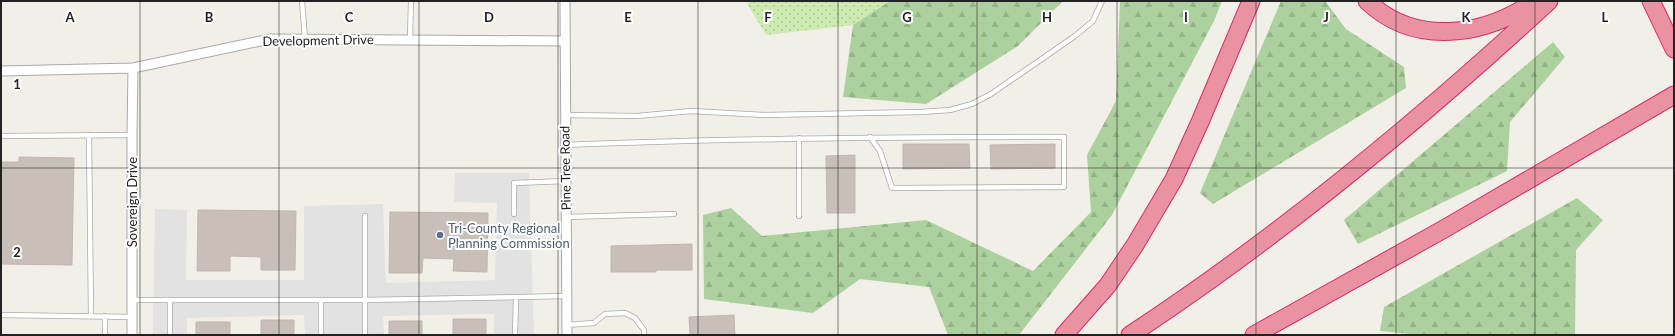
<svg xmlns="http://www.w3.org/2000/svg" width="1675" height="336" viewBox="0 0 1675 336" font-family="Lato,sans-serif">
<defs>
<pattern id="grass-dots" width="8" height="8" patternUnits="userSpaceOnUse"><rect width="8" height="8" fill="#cdebb0"/><path d="M2 2h.1M6 6h.1" fill="none" stroke="#b0c997" stroke-width="1.8" stroke-linecap="round"/></pattern>
<pattern id="forest-firs" width="22" height="20" patternUnits="userSpaceOnUse"><rect width="22" height="20" fill="#add19e"/><path d="M5 1l3.5 6h-7zM16 11l3.5 6h-7z" fill="#95b388"/></pattern>
</defs>
<rect width="100%" height="100%" fill="#f2efe9"/>
<path fill="url(#grass-dots)" d="M 751,1 L 890,1 L 853,25 L 766,35 L 747,4 Z"/>
<path fill="url(#forest-firs)" d="M 890,1 L 1063,1 L 1018,46 L 926,104 L 843,97 L 853,25 Z
M 1120,1 L 1222,1 L 1214,21 L 1112,215 L 1019,335 L 948,335 L 929,287 L 860,279 L 813,313 L 704,299 L 703,215 L 731,208 L 762,236 L 926,220 L 1033,271 L 1091,212 L 1087,155 L 1116,101 Z
M 1281,1 L 1325,1 L 1346,29 L 1404,67 L 1406,88 L 1213,204 L 1200,193 Z
M 1553,42 L 1565,57 L 1510,122 L 1507,171 L 1358,244 L 1344,220 Z
M 1577,198 L 1603,220 L 1576,250 L 1575,335 L 1421,335 L 1380,331 L 1384,307 Z"/>
<path fill="#e2e2e2" d="M 455,173 L 529,173 L 534,335 L 494,335 L 494,314 L 383,316 L 384,335 L 305,335 L 304,315 L 187,318 L 187,335 L 153,335 L 155,209 L 187,210 L 186,280 L 304,280 L 304,206 L 383,204 L 386,283 L 495,280 L 497,203 L 454,202 Z"/>
<path fill="#c7bfb8" stroke="#c4b6ab" d="M 903,144 L 969,144 L 970,168 L 903,169 Z
M 1055,144 L 1055,168 L 991,169 L 990,145 Z
M 855,155 L 855,213 L 827,213 L 826,156 Z
M 19,157 L 74,158 L 72,265 L 1,264 L 1,162 L 19,162 Z
M 198,210 L 296,211 L 295,270 L 261,270 L 261,257 L 230,256 L 230,271 L 197,271 Z
M 390,212 L 488,213 L 487,272 L 453,271 L 454,259 L 423,258 L 422,273 L 389,273 Z
M 692,244 L 692,270 L 656,270 L 656,272 L 611,272 L 611,246 Z
M 734,315 L 735,335 L 690,335 L 689,317 Z
M 453,319 L 486,319 L 486,335 L 453,335 Z
M 261,320 L 294,320 L 294,335 L 261,335 Z
M 389,321 L 422,321 L 422,335 L 389,335 Z
M 196,322 L 230,322 L 230,335 L 196,335 Z"/>
<g fill="none" stroke-linecap="round" stroke-linejoin="round">
<g stroke="#a9a9a9" stroke-width="6">
<path id="service" d="M 302,1 L 305,39
M 410,39 L 411,1
M 566,115 L 637,116 L 691,111 L 765,115 L 921,112 L 950,110 L 972,104 L 991,94 L 1075,36 L 1093,21 L 1102,1
M 89,135 L 91,316
M 1,136 L 132,135
M 799,138 L 799,216
M 566,145 C 732,138 898,137 1064,137 L 1064,187 L 892,188 L 880,151 L 870,137
M 514,214 L 514,183 L 566,181
M 566,217 L 674,214
M 132,300 L 365,300 L 365,216
M 321,300 L 321,335
M 1,315 L 132,317
M 105,316 L 105,335
M 567,325 L 594,323 L 605,314 L 625,313 L 635,318 L 644,330 L 644,335
M 170,335 L 170,300
M 365,335 L 365,300 L 567,296
M 515,335 L 516,298"/>
</g>
<g stroke="#a9a9a9" stroke-width="11">
<path id="minor" d="M 565,1 L 567,335
M 1,71 L 133,68 L 270,39 L 565,41
M 132,335 L 132,135 L 133,68"/>
</g>
<g stroke="#dc2a67" stroke-width="19">
<path id="motorway" d="M 1367,1 C 1415,47 1485,36 1535,1
M 1651,1 L 1674,49
M 1064,335 L 1108,285 L 1135,245 L 1174,179 L 1200,122 L 1251,1
M 1130,335 C 1279,237 1418,122 1549,1
M 1254,335 L 1444,229 L 1674,95"/>
</g>
<use href="#service" stroke="#fff" stroke-width="4.5"/>
<use href="#minor" stroke="#fff" stroke-width="9"/>
<use href="#motorway" stroke="#e892a2" stroke-width="17"/>
</g>
<path fill="none" stroke="#222" stroke-width="1" stroke-opacity="0.55" d="M 140,1 L 140,335M 279,1 L 279,335M 419,1 L 419,335M 558,1 L 558,335M 698,1 L 698,335M 838,1 L 838,335M 977,1 L 977,335M 1117,1 L 1117,335M 1256,1 L 1256,335M 1396,1 L 1396,335M 1535,1 L 1535,335M 1,168 L 1674,168"/>
<circle fill="#5c6f8a" stroke="#fff" stroke-width="1.5" cx="440" cy="235" r="4"/>
<g text-anchor="middle" stroke-width="4" stroke-linejoin="round" paint-order="stroke">
<g font-size="13" fill="#222" stroke="#fff">
<text transform="translate(318 40) rotate(-1)" y="5">Development Drive</text>
<text transform="translate(565 168) rotate(-91)" y="5">Pine Tree Road</text>
<text transform="translate(132 202) rotate(-90)" y="5">Sovereign Drive</text>
</g>
<g font-size="13" fill="#4e5e75" stroke="#fff" text-anchor="start">
<text x="448" y="233">Tri-County Regional<tspan x="448" dy="15">Planning Commission</tspan></text>
</g>
</g>
<g font-size="13" text-anchor="middle" font-weight="bold" fill="#222" stroke="#fff" stroke-width="4" stroke-linejoin="round" paint-order="stroke">
<text x="70" y="22">A</text>
<text x="209" y="22">B</text>
<text x="349" y="22">C</text>
<text x="489" y="22">D</text>
<text x="628" y="22">E</text>
<text x="768" y="22">F</text>
<text x="907" y="22">G</text>
<text x="1047" y="22">H</text>
<text x="1186" y="22">I</text>
<text x="1326" y="22">J</text>
<text x="1466" y="22">K</text>
<text x="1605" y="22">L</text>
<text x="17" y="89">1</text>
<text x="17" y="257">2</text>
</g>
<rect width="1675" height="336" fill="none" stroke="#222222" stroke-width="4"/>
</svg>
